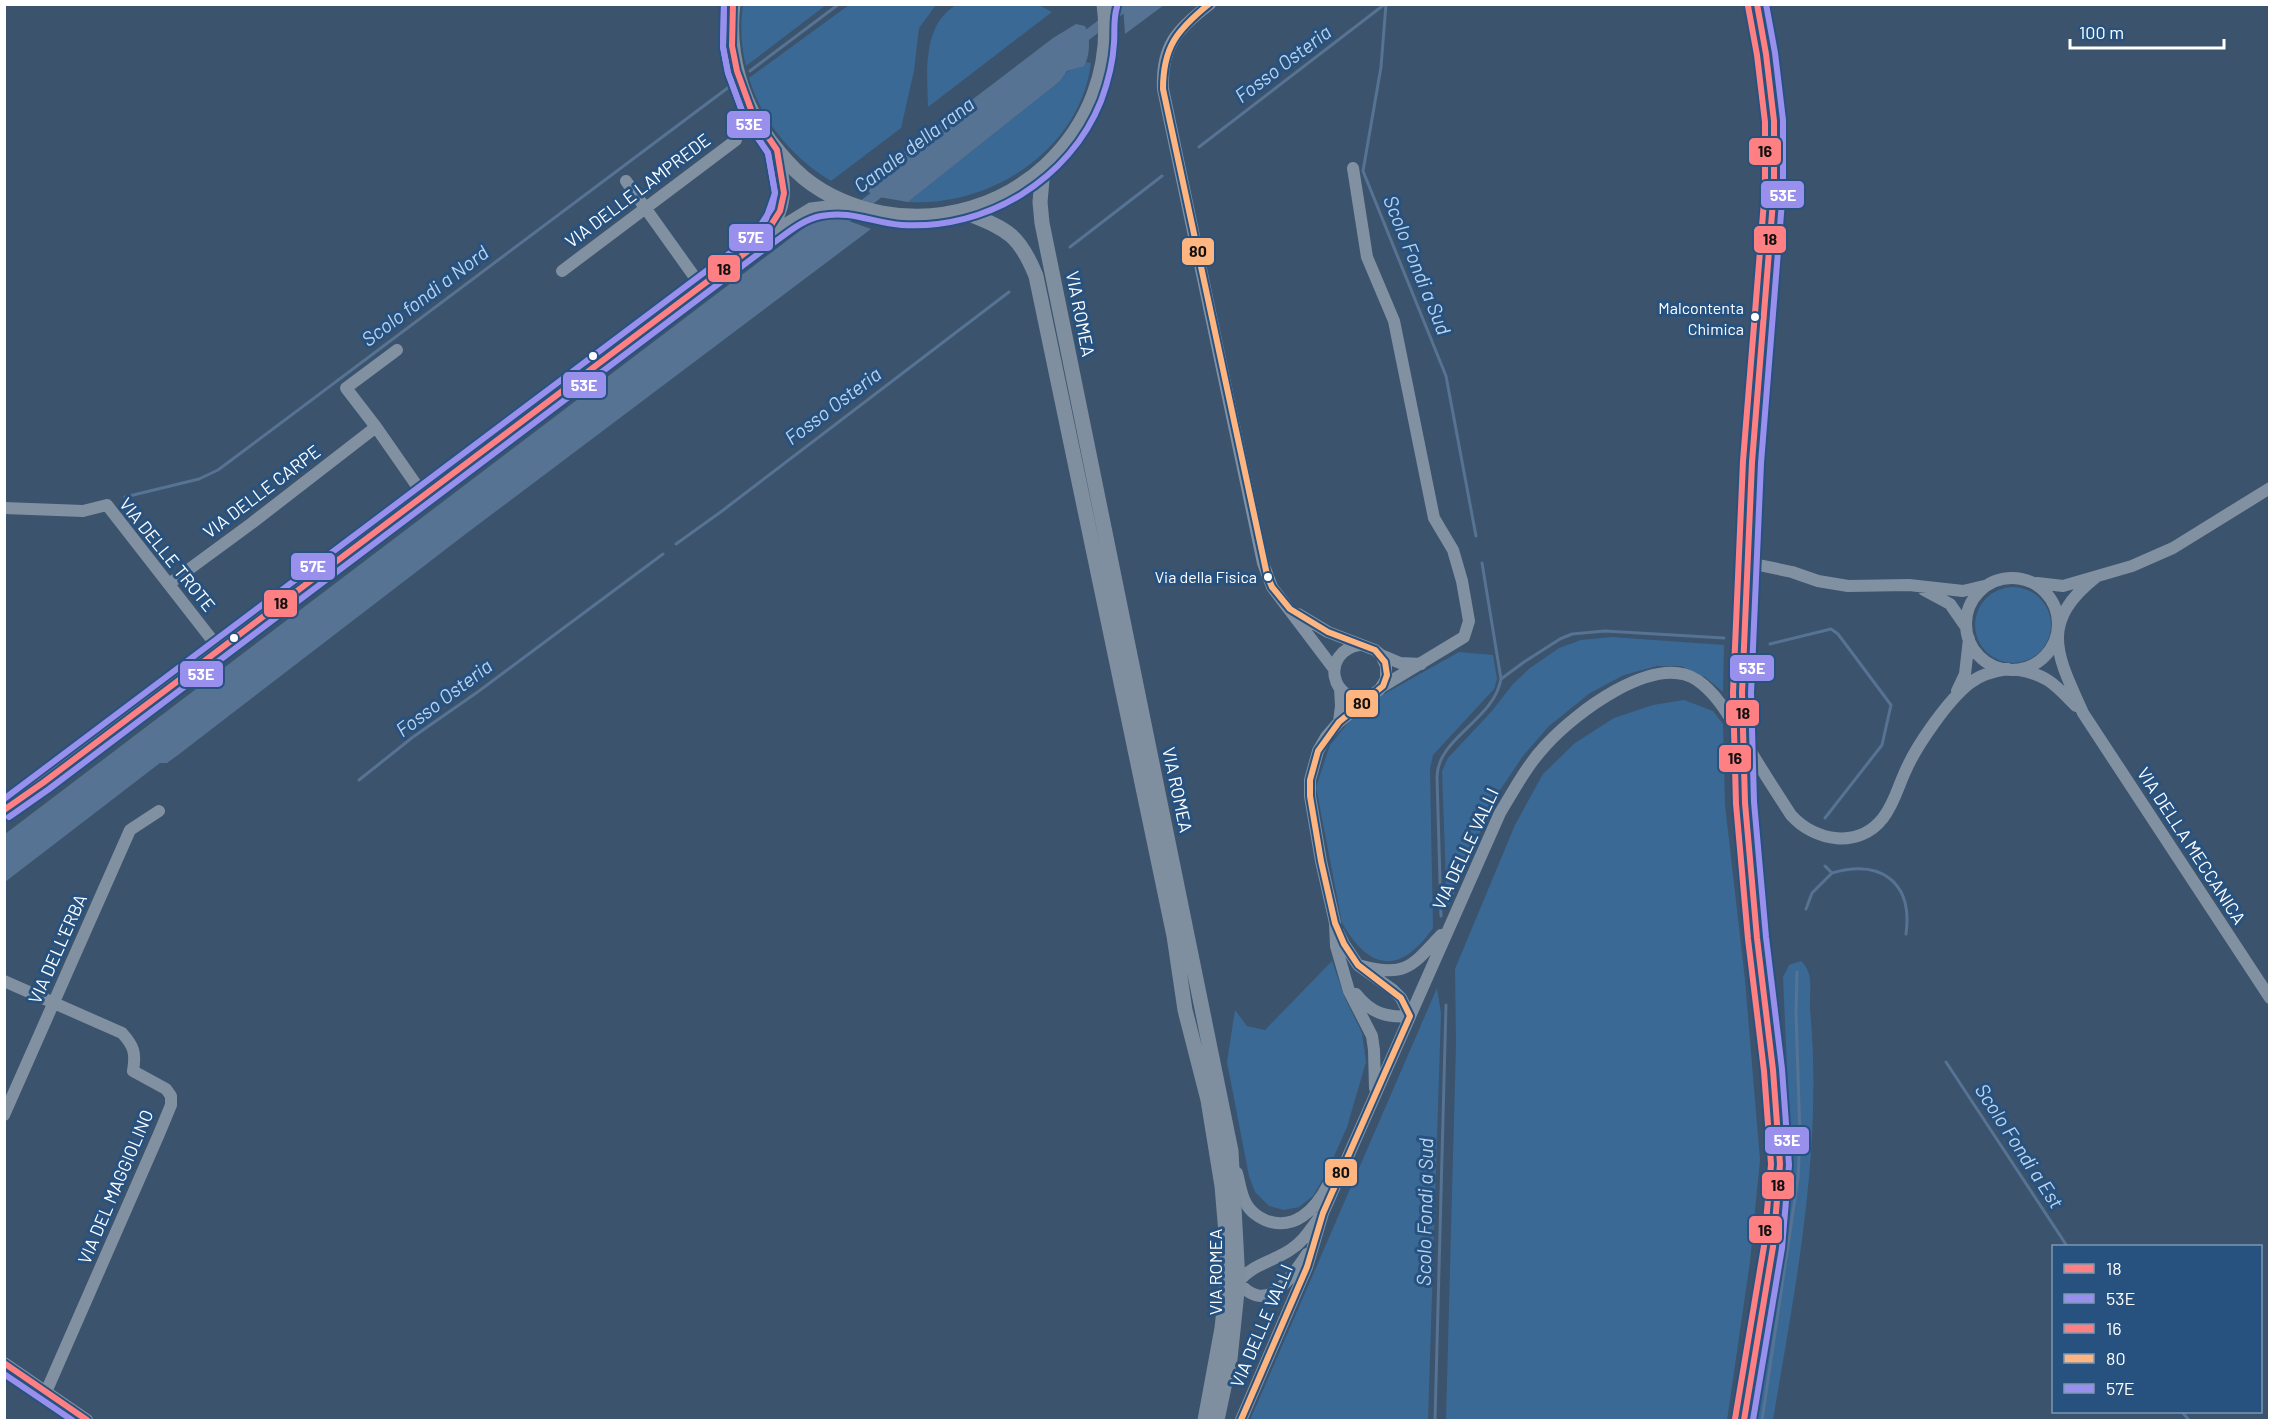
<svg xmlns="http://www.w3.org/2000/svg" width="2274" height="1425" viewBox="0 0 2274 1425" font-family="Barlow,sans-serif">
<rect width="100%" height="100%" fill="#3b536c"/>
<path fill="#3b6996" d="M 1037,4 L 1052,12 L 928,107 C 927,73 922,25 956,5 Z
M 743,5 L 743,4 L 826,5 L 746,66 C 741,46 740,25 743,5 Z
M 849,5 L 936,5 L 919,28 L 914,71 L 901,128 L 831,181 C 793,158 762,122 749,78 Z
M 1086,62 L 1091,63 C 1080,150 991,207 908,202 L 1059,82 C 1069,64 1078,72 1086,62 Z
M1975 625a38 38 0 1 1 76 0a38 38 0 1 1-76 0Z
M 1612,637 L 1724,645 L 1723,692 L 1705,677 L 1681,666 L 1657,666 L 1624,675 L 1590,693 L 1549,726 L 1523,756 L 1494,799 L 1447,910 L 1442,771 L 1448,758 L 1492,711 L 1513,684 L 1530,668 L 1559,648 L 1581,640 Z
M 1459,652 L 1493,655 L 1497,679 L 1494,689 L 1433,755 L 1430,769 L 1433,928 C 1400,975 1370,971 1342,923 L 1316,787 L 1330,745 L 1361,707 Z
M 1684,700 L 1713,711 L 1723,724 L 1725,805 L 1745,980 L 1760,1160 L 1750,1262 L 1727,1420 L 1446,1420 L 1456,1043 L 1455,969 L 1515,825 L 1543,774 L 1575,743 L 1614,718 L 1653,705 Z
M 1332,961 L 1345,998 L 1362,1033 L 1366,1062 L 1347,1127 L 1328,1170 L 1313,1196 L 1299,1207 L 1284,1210 L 1269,1206 L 1255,1192 L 1249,1176 L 1227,1062 L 1235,1010 L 1247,1026 L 1265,1030 Z
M 1801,961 C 1815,974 1809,992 1810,1009 C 1823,1149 1796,1283 1773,1420 L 1750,1420 L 1783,1222 L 1789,1167 L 1788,1089 L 1783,977 L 1789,965 Z
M 1437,988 L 1441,1013 L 1428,1420 L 1250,1420 Z"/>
<path fill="#567393" d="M 1123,5 L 1123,4 L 1164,5 L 1125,34 Z
M 1076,24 L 1085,26 C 1091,37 1090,56 1084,66 L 1067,71 L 1059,82 L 908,202 L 879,197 L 866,191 L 863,183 L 1053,38 Z
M 835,216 L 871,229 L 467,533 L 178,755 L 167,763 L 160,763 L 5,882 L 5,834 L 801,230 L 819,219 Z"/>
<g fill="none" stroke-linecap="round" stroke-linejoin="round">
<path stroke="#567393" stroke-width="3" d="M 1386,4 L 1381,67 L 1363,171 L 1446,376 L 1476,536
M 750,71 L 839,4
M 1199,147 L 1385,4
M 1070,247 L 1162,176
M 125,497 L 199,479 L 218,470 L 729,87
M 676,544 L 722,511 L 1009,292
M 1770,644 L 1831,629 L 1838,634 L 1891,705 L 1882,745 L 1825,818
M 1501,679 L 1524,662 L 1560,639 L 1572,634 L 1605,631 L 1724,638
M 359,780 L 413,737 L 479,691 L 663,554
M 1832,873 C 1881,859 1913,882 1906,934
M 1806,909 L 1812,893 L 1832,873 L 1825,866
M 1441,916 L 1437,777 C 1437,738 1494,720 1501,679 L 1482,563
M 1946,1062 L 2067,1246
M 2182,1412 L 2189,1420
M 1435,1420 L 1446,1005
M 1762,1420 L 1798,1178 L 1800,1137 L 1796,1013 L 1797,972"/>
<path stroke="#567393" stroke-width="10" d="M 1078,42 L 1128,4
M 834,227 L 887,187"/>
<path stroke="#8191a2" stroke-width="12" d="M 1210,4 C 1177,29 1161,46 1163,89 L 1263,563 L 1272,587 L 1334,669
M 1353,168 L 1367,257 L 1394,321 L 1434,518 L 1453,550 L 1462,581 L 1469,621 L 1464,637 L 1383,686
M 626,181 L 701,286
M 562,271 L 736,140
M 397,350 L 346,388 L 376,427 L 424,496
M 4,508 L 83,511 L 107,505 L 220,650
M 1749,563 L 1792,572 L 1818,581 L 1848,586 L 1909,585 L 1963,591 L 1984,586
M 2096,577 C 2038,623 2057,655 2083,713 L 2270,998
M1966 624a46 46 0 1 1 92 0a46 46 0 1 1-92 0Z
M 2037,583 L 2063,586 L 2132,566 L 2173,548 L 2270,488
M 169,584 L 252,523 L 376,427
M 1924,590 L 1950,604 L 1966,627
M 1298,614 L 1328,632 L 1375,650 L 1381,655 L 1386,666 L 1386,679 L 1380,689 L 1339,722 L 1326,737 L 1318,751 L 1310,780 L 1310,796 L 1321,861 L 1335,923 L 1336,946 L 1349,991 L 1372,1036 L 1374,1050 L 1375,1088
M 1359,645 C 1320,652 1330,706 1370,697
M 1381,655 L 1400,663 L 1421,664
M 2019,670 C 2048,675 2056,686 2076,706
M 1957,691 L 1965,674 L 1969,639
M 1742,693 L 1752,462 L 1774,189 L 1774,121 L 1766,54 L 1757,4
M 1339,722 L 1341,706 L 1340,688
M 1338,932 L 1344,944 L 1358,965 L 1393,990 L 1401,998 L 1410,1016
M 1362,966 C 1406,978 1413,965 1441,935
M 4,981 L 122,1033 C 134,1046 136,1053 133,1071 L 166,1089 L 171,1096 L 171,1105 L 159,1134 L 46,1392
M 1356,994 C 1371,1013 1386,1018 1410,1016
M 4,1115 L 130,830 L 159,811
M 1237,1173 C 1240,1184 1241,1196 1247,1205 C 1250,1211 1258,1217 1265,1220 C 1294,1232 1316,1209 1328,1185
M 1235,1282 L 1238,1282 C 1253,1264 1272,1262 1290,1250 C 1303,1242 1310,1230 1319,1218
M 1238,1282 C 1268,1317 1291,1277 1307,1254
M 4,1363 L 87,1420
M 1241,1420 L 1307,1267 L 1323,1213 L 1500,813 C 1514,790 1527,765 1546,745 C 1574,714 1654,652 1697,680 C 1720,696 1732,722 1747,745 C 1761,769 1776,792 1791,815 C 1815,842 1859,849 1883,818 C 1894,804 1898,787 1905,772 C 1916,746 1948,700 1970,683 C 1981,674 1994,671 2008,669
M 1744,1420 L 1773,1247 L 1778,1199 L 1780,1164 L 1778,1127 L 1757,938 L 1745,800"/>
<path stroke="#7f8fa0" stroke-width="15" d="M 733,4 C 727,53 741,102 770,141 C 780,154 792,168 804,178 C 826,196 855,208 882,213 C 1007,236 1121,132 1104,4
M 1043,169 L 1040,202 L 1042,223 L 1231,1151 L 1238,1282 L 1230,1359 L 1217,1420
M 962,211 C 1005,229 1018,231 1036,276 L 1174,936 L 1185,1010 L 1208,1100 L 1222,1186 L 1226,1233 L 1227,1282 L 1222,1328 L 1205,1420
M 766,234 C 789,204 783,185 777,150
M 4,810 L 44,782 L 761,241 L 811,210 L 852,205"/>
<path stroke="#8191a2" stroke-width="12" d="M 1742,693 L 1745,800"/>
<g stroke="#275280" stroke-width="10">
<path id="bus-1" d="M 4,810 L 44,782 L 761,241 L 780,211 L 784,193 L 777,150 L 753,115 L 737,71 L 732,46 L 733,4
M 4,1363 L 87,1420
M 1744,1420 L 1773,1247 L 1780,1164 L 1773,1070 L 1757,938 L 1745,803 L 1742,693 L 1752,462 L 1774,189 L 1774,121 L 1766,54 L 1757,4"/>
</g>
<g stroke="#275280" stroke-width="10">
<path id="bus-2" d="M 724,4 L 723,47 L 728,73 L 745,119 L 768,153 L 775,193 L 766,219 L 752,236
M 9,817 L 49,789 L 766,248 C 783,237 800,220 821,216 C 851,210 873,223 902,225 C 987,230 1069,180 1101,101 C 1108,82 1113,62 1114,43 C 1115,31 1113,19 1117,7
M 4,1374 L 72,1420
M 1753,1420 L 1782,1248 L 1789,1165 L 1782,1069 L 1766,937 L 1754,802 L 1751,693 L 1761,463 L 1783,189 L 1783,120 L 1775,53 L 1766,4"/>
</g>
<g stroke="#275280" stroke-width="10">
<path id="bus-3" d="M 1735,1419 L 1764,1246 L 1771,1164 L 1764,1071 L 1748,939 L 1736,804 L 1733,693 L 1743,461 L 1765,189 L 1765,122 L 1757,55 L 1748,6"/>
</g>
<g stroke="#275280" stroke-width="10">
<path id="bus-4" d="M 1209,4 C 1177,30 1163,47 1163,89 L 1267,575 L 1272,587 L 1290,609 L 1328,632 L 1375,650 L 1385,662 L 1387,675 L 1383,686 L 1339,722 L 1318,751 L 1310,780 L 1310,796 L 1321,861 L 1335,923 L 1344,944 L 1358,965 L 1401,998 L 1410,1016 L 1323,1213 L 1307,1267 L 1241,1420"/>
</g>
<g stroke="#275280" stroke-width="10">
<path id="bus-5" d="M 4,799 L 754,235 L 772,208 L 775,193 L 768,153 L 745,119 L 728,73 L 723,47 L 724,4"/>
</g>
<use href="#bus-1" stroke="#ff8083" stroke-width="6"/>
<use href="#bus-2" stroke="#9990ee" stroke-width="6"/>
<use href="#bus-3" stroke="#ff8083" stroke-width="6"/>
<use href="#bus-4" stroke="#ffb580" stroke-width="6"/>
<use href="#bus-5" stroke="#9990ee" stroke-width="6"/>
</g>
<g fill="#fff" stroke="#275280" stroke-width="2">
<circle cx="1755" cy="317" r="5"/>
<circle cx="593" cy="356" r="5"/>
<circle cx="1268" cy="577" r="5"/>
<circle cx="234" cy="638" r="5"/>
</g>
<g text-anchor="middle" stroke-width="6" stroke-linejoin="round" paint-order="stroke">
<g font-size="16" fill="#fff" stroke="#275280" text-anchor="end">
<text x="1744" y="314">Malcontenta<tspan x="1744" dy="21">Chimica</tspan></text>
<text x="1257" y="583">Via della Fisica</text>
</g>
<g font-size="18" fill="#fff" stroke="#275280">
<text transform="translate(638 191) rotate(-37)" y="6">VIA DELLE LAMPREDE</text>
<text transform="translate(1080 314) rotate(79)" y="6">VIA ROMEA</text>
<text transform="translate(262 492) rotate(-37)" y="6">VIA DELLE CARPE</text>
<text transform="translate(167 555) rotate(51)" y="6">VIA DELLE TROTE</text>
<text transform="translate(1177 790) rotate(78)" y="6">VIA ROMEA</text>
<text transform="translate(2191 846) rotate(57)" y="6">VIA DELLA MECCANICA</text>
<text transform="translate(1466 849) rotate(-65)" y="6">VIA DELLE VALLI</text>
<text transform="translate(58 949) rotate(-66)" y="6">VIA DELL'ERBA</text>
<text transform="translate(116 1187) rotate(-67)" y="6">VIA DEL MAGGIOLINO</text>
<text transform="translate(1216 1272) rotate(-90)" y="6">VIA ROMEA</text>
<text transform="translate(1262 1326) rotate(-67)" y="6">VIA DELLE VALLI</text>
</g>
<g font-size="20" font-style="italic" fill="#b9d3ed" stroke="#275280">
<text transform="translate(1283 64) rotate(-37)" y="7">Fosso Osteria</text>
<text transform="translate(914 145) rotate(-37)" y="7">Canale della rana</text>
<text transform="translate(1417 265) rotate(68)" y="7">Scolo Fondi a Sud</text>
<text transform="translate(425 296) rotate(-37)" y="7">Scolo fondi a Nord</text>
<text transform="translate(833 406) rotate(-37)" y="7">Fosso Osteria</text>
<text transform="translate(444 698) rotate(-37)" y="7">Fosso Osteria</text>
<text transform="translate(2019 1146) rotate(57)" y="7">Scolo Fondi a Est</text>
<text transform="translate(1425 1212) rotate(-89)" y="7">Scolo Fondi a Sud</text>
</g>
</g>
<g stroke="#275280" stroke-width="2">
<rect x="726" y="110" width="45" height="29" rx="6" fill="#9990ee"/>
<rect x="1748" y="137" width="34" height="29" rx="6" fill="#ff8083"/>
<rect x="1760" y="180" width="45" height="29" rx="6" fill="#9990ee"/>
<rect x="728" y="223" width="46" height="29" rx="6" fill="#9990ee"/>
<rect x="1753" y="225" width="34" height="29" rx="6" fill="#ff8083"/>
<rect x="1181" y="237" width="34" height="29" rx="6" fill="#ffb580"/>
<rect x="707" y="254" width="34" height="29" rx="6" fill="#ff8083"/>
<rect x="562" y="371" width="45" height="28" rx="6" fill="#9990ee"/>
<rect x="290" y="552" width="46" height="29" rx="6" fill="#9990ee"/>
<rect x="263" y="589" width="35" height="29" rx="6" fill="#ff8083"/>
<rect x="1729" y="654" width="46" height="28" rx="6" fill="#9990ee"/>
<rect x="179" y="660" width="45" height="28" rx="6" fill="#9990ee"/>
<rect x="1345" y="689" width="34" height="29" rx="6" fill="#ffb580"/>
<rect x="1725" y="699" width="35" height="28" rx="6" fill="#ff8083"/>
<rect x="1718" y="744" width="34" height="29" rx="6" fill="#ff8083"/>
<rect x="1764" y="1126" width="46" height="29" rx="6" fill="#9990ee"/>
<rect x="1324" y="1158" width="34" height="29" rx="6" fill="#ffb580"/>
<rect x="1761" y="1171" width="34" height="29" rx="6" fill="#ff8083"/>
<rect x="1748" y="1215" width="35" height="29" rx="6" fill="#ff8083"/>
</g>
<g font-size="16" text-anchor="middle" font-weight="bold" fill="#fff">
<text x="749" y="130">53E</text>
<text x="1783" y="201">53E</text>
<text x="751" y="243">57E</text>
<text x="584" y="391">53E</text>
<text x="313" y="572">57E</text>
<text x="1752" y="674">53E</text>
<text x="201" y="680">53E</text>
<text x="1787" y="1146">53E</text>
</g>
<g font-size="16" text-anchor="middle" font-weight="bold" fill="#111">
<text x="1765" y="157">16</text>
<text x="1770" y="245">18</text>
<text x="1198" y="257">80</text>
<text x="724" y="275">18</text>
<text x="281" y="609">18</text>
<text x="1362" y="709">80</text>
<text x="1743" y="719">18</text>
<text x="1735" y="764">16</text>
<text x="1341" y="1178">80</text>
<text x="1778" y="1191">18</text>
<text x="1765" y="1236">16</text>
</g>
<rect width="2274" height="1425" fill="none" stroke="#ffffff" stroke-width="12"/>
<rect x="2052" y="1245" width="210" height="168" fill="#275280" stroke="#7d97b3" stroke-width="1.5"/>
<rect x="2064" y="1264" width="30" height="9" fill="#ff8083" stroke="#7d97b3" stroke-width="1.5"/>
<text x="2106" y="1275" font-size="18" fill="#ffffff">18</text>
<rect x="2064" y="1294" width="30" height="9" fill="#9990ee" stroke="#7d97b3" stroke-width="1.5"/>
<text x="2106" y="1305" font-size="18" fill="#ffffff">53E</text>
<rect x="2064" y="1324" width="30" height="9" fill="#ff8083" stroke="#7d97b3" stroke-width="1.5"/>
<text x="2106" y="1335" font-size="18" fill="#ffffff">16</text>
<rect x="2064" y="1354" width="30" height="9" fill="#ffb580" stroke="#7d97b3" stroke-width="1.5"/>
<text x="2106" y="1365" font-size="18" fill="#ffffff">80</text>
<rect x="2064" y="1384" width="30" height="9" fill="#9990ee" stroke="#7d97b3" stroke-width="1.5"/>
<text x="2106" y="1395" font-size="18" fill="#ffffff">57E</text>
<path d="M2070 39v9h154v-9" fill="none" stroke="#ffffff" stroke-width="3"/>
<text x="2079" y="39" font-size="18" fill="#ffffff" stroke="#275280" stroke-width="4.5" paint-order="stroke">100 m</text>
</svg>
